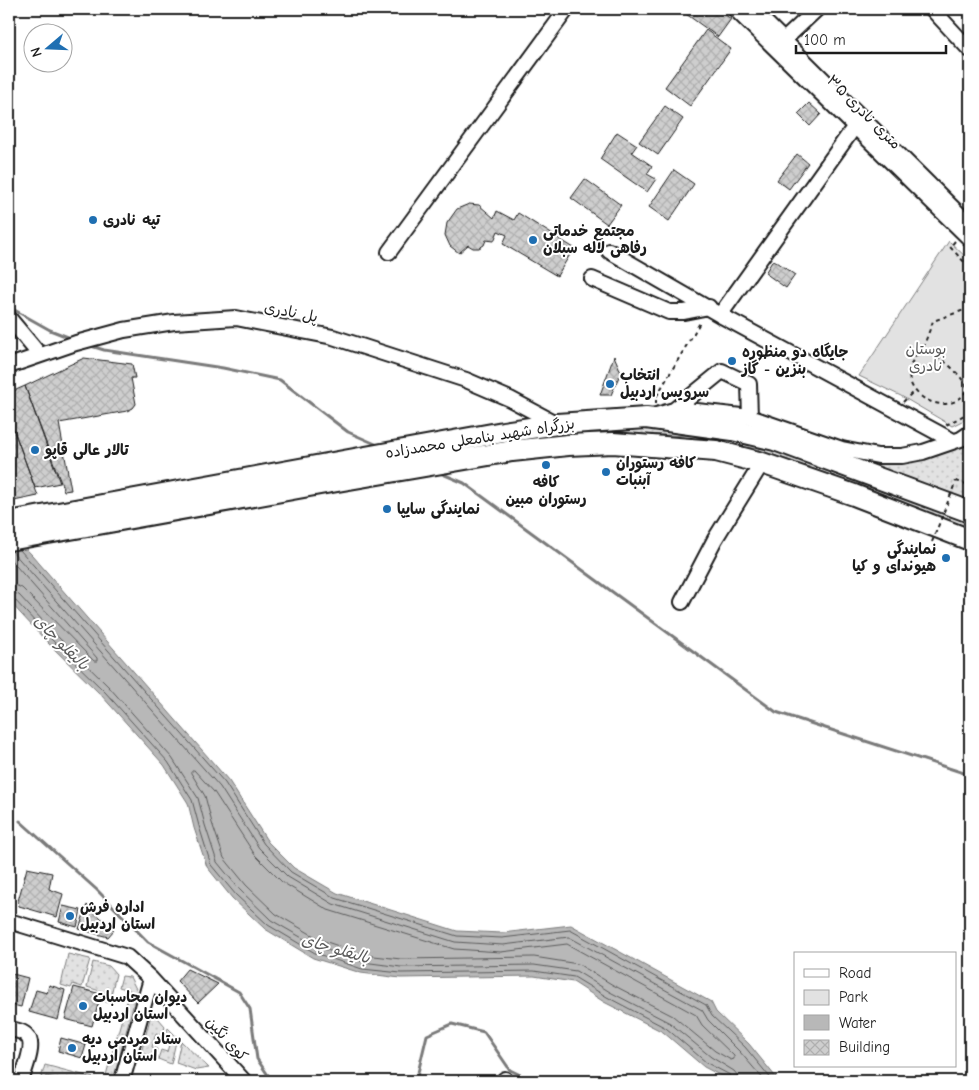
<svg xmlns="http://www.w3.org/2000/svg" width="979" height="1090" viewBox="0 0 979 1090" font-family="'Comic Neue','Playpen Sans Arabic',sans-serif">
<defs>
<pattern id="grass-dots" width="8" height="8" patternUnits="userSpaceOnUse" patternTransform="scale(1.25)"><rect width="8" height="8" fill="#e2e2e2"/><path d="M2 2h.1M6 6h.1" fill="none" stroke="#c1c1c1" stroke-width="1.8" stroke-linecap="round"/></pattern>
<pattern id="building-cross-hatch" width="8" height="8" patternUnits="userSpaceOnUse" patternTransform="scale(1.25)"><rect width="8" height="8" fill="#cecece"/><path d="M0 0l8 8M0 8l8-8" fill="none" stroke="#b0b0b0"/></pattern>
</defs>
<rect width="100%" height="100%" fill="#fff"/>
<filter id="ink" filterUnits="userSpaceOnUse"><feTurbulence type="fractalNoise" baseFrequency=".02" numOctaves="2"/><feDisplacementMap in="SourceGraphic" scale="10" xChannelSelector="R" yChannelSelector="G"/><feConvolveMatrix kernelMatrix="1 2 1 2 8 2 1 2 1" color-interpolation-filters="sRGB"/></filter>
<g filter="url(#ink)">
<path fill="url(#grass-dots)" stroke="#7f7f7f" d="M 655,426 L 778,448 L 970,521 L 970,531 L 831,475 L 757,449 L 693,436 L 585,432 L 515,439 L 549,431 Z
M 805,442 L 888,464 L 908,462 L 931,457 L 950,449 L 970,445 L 970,498 L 955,498 Z
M 68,954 L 90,959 L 82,987 L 73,984 L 71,988 L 61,985 Z
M 93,962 L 109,966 L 116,974 L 109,1003 L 101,1000 L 103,992 L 87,987 Z
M 122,976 L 130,977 L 137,991 L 114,1077 L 106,1075 L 130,990 L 119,987 Z
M 152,1011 L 165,1026 L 163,1035 L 156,1033 L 152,1047 L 157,1049 L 155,1057 L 141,1053 Z
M 168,1028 L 177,1037 L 171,1064 L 158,1059 L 161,1050 L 167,1052 L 171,1037 L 166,1035 Z
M 181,1041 L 209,1068 L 196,1070 L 176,1063 Z
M 45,1065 L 102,1080 L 105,1081 L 68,1081 L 46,1076 L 45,1081 L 40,1081 Z"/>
<path fill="#e2e2e2" stroke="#7f7f7f" d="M 949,241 L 970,261 L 970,417 L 952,426 L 901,396 L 859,376 Z"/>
<path fill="#b8b8b8" stroke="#7a7a7a" d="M 9,531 L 32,555 L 229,781 L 268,842 L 294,868 L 337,893 L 457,931 L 502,933 L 571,925 L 711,1002 L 716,1012 L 749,1044 L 779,1081 L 731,1081 L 704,1067 L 663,1032 L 604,1002 L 573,982 L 534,976 L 400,978 L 361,973 L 313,958 L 265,929 L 232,898 L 207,867 L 194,828 L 188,803 L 164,765 L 101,695 L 47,642 L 9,601 Z"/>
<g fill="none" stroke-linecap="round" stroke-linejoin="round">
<path stroke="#5a5a5a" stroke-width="1" d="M 20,550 L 225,783 L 264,844 L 291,872 L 335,898 L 457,936 L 502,938 L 570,930 L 706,1005 L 712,1016 L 745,1047 L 773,1081
M 12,551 L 220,787 L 259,848 L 288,877 L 333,904 L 455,942 L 503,945 L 569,937 L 702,1010 L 708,1020 L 740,1052 L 765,1081
M 9,558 L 97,658 L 97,661 L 94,661 L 22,588 L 15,585 L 9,584
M 9,591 L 19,595 L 55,634 L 109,687 L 172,758 L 198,798 L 205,825 L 217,862 L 240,890 L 271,920 L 318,947 L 363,962 L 401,967 L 534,965 L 576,971 L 610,992 L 670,1023 L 711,1057 L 734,1071 L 738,1076 L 738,1081
M 9,598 L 14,599 L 50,638 L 105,692 L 168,762 L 192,800 L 199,826 L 211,865 L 236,895 L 268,925 L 315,953 L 362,969 L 401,973 L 534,971 L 574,977 L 607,997 L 666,1028 L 707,1063 L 730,1075 L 732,1081
M 194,770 L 214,792 L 255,855 L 282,882 L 328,910 L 454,949 L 501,952 L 567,944 L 696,1015 L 702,1025 L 734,1056 L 734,1059 L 731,1060 L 715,1051 L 673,1016 L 613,985 L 578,964 L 534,957 L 401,959 L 365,955 L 321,940 L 276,914 L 246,885 L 224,858 L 212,823 L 205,796 L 191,773 Z"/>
<path stroke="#7a7a7a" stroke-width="3" d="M 9,307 L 50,330 L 73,339
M 88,345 L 104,350 L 223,368 L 280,380 L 348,432 L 380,446
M 438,472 L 464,483 L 776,712 L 970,775
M 20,821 L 97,890 L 148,942 L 239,992 L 250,1009 L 257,1059 L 272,1081
M 416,1081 L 427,1035 L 452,1024 L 484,1032 L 510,1070 L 533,1081"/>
</g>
<path fill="url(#building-cross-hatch)" stroke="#1c1c1c" d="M 690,9 L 717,9 L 731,19 L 718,37 L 686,14 Z
M 706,30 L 731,49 L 690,106 L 665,87 Z
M 809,103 L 821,114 L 810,126 L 798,114 Z
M 665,106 L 683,119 L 658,155 L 639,142 Z
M 617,132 L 637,145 L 632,152 L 652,166 L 647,174 L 656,179 L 647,192 L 600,159 Z
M 797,154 L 808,163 L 789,189 L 777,180 Z
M 674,170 L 694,184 L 669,221 L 649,207 Z
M 585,179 L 621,205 L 607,224 L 571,198 Z
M 469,204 L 479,205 L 494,218 L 497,211 L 514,220 L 518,213 L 574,248 L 557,276 L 503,244 L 507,235 L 498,231 L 494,241 L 486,240 L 484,245 L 479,248 L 473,248 L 468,245 L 459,253 L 450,246 L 445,235 L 447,223 L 457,209 Z
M 773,260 L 795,275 L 786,288 L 765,273 Z
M 614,356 L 621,372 L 611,395 L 600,395 Z
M 84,358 L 132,364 L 135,378 L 131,378 L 136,404 L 133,408 L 127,411 L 59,423 L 71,490 L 64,491 L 25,386 Z
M 25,386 L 60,483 L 35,488 L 9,417 L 9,393 Z
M 9,417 L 38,496 L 9,502 Z
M 27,868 L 52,873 L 49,889 L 63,894 L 57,917 L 19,906 L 18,901 Z
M 87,905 L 114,930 L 108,937 L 79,929 Z
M 63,906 L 81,910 L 77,927 L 59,922 Z
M 187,969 L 218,984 L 198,1003 L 177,981 Z
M 9,973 L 28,978 L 21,1007 L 9,1004 Z
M 49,985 L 65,990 L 58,1020 L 29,1012 L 36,990 L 47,993 Z
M 74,987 L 101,994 L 92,1026 L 65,1019 Z
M 61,1038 L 86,1045 L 82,1058 L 58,1051 Z"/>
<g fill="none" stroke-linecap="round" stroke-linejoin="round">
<g stroke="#1c1c1c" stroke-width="18">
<path id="minor" d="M 735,9 L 970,239
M 752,9 L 970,225
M 932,9 L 970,50
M 784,40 L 817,9
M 609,251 L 720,315 L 953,441
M 389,252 L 567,9
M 592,279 L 669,312 L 684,312 L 709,307
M 720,315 L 855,126
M 9,318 L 39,354
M 9,366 L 76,343 L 124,330 L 174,322 L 236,318 L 333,337 L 466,380 L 510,399 L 557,424
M 674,410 L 722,371 L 749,384 L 750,417
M 653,416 L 674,410 L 697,411 L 750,417 L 842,449 L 878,456 L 902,456 L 923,452 L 961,439 L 970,433
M 682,602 L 715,539 L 762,463
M 9,921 L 127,957 L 151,979 L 244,1081
M 9,1029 C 15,1030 23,1031 27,1036 C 36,1044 24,1071 21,1081
M 122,1081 L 151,979
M 503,1081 L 505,1079"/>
</g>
<g stroke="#1c1c1c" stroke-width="24">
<path id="highway" d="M 9,522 L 503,432 L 557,424 L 646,418 L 733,430 L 775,440 L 970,512
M 9,540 L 320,484 L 512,451 L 568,445 L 613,443 L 716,451 L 762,463 L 854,495 L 970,540"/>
</g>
<path stroke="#1c1c1c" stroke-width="2" stroke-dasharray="4 4" stroke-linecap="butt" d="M 955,241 L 950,247 L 970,268
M 923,348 C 942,358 957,370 968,388 C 949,427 880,387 923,348 Z
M 923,348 L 933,321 L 970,308
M 903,402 L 914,391
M 656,404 L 656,397 L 701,321
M 946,425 L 970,412
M 956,481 L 970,485"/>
<use href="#minor" stroke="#fff" stroke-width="14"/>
<use href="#highway" stroke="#fff" stroke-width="20"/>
<path stroke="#1c1c1c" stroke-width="2" stroke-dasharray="4 4" stroke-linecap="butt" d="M 932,542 L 956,481"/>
</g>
</g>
<g fill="#1f6fb2" stroke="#fff" stroke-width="2">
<circle cx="93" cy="220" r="5"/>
<circle cx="533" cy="240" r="5"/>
<circle cx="732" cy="361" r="5"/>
<circle cx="610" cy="384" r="5"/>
<circle cx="35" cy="450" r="5"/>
<circle cx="546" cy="465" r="5"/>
<circle cx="606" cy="472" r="5"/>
<circle cx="387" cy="509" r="5"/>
<circle cx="946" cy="558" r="5"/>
<circle cx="70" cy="916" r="5"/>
<circle cx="83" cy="1006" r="5"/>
<circle cx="72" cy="1048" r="5"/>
</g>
<g text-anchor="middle" stroke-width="4" stroke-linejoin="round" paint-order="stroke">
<g font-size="15" fill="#1c1c1c" stroke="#fff">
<text transform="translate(864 112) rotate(45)" y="5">۳۵ متری نادری</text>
<text transform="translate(291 312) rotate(11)" y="5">پل نادری</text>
<text transform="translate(480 438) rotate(-9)" y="5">بزرگراه شهید بنامعلی محمدزاده</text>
<text transform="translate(227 1039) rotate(48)" y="5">کوی نگین</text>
</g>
<g font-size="15" font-weight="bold" fill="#1c1c1c" stroke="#fff" text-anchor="start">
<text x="103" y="225">تپه نادری</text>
<text x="543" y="236">مجتمع خدماتی<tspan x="543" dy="17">رفاهی لاله سبلان</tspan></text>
<text x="742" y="357">جایگاه دو منظوره<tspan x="742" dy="17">بنزین - گاز</tspan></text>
<text x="620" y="380">انتخاب<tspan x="620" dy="17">سرویس اردبیل</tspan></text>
<text x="45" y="455">تالار عالی قاپو</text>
<text x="616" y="468">کافه رستوران<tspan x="616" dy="17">آبنبات</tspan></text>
<text x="546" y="487" text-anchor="middle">کافه<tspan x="546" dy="17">رستوران مبین</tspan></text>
<text x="397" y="514">نمایندگی سایپا</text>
<text x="936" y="554" text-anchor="end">نمایندگی<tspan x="936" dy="17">هیوندای و کیا</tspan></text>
<text x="80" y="912">اداره فرش<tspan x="80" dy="17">استان اردبیل</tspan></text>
<text x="93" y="1002">دیوان محاسبات<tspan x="93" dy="17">استان اردبیل</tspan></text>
<text x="82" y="1044">ستاد مردمی دیه<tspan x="82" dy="17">استان اردبیل</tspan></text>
</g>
<g font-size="15" fill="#575757" stroke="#fff">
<text x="926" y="354">بوستان<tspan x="926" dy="17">نادری</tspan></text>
</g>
<g font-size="16" font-style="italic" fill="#5a5a5a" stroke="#fff">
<text transform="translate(62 642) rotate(45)" y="6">بالیقلو چای</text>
<text transform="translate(336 948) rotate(16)" y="6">بالیقلو چای</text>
</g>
</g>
<rect width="979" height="1090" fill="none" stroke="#fff" stroke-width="30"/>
<rect x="15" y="15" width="949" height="1060" fill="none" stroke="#1c1c1c" stroke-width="2" filter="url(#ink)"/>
<rect x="794" y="952" width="162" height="115" fill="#ffffff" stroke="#a4a4a4"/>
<rect x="804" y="969" width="25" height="8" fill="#ffffff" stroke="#a4a4a4"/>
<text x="839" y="978" font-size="15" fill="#1c1c1c">Road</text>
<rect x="804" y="990" width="25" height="15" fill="#e2e2e2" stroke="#a4a4a4"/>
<text x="839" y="1002" font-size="15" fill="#1c1c1c">Park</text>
<rect x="804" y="1015" width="25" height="15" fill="#b8b8b8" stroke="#a4a4a4"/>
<text x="839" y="1028" font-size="15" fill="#1c1c1c">Water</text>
<rect x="804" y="1040" width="25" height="15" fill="url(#building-cross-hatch)" stroke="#a4a4a4"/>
<text x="839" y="1052" font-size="15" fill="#1c1c1c">Building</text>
<g transform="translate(48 48) rotate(251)"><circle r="24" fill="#ffffff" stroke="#a4a4a4"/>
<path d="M0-4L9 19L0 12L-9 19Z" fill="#1f6fb2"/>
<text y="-8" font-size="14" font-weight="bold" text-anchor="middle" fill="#1c1c1c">N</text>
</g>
<path d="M796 45v8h150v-8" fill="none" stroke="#1c1c1c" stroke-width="2.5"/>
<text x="804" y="45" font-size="15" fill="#1c1c1c" stroke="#ffffff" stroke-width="4" paint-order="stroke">100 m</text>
</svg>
